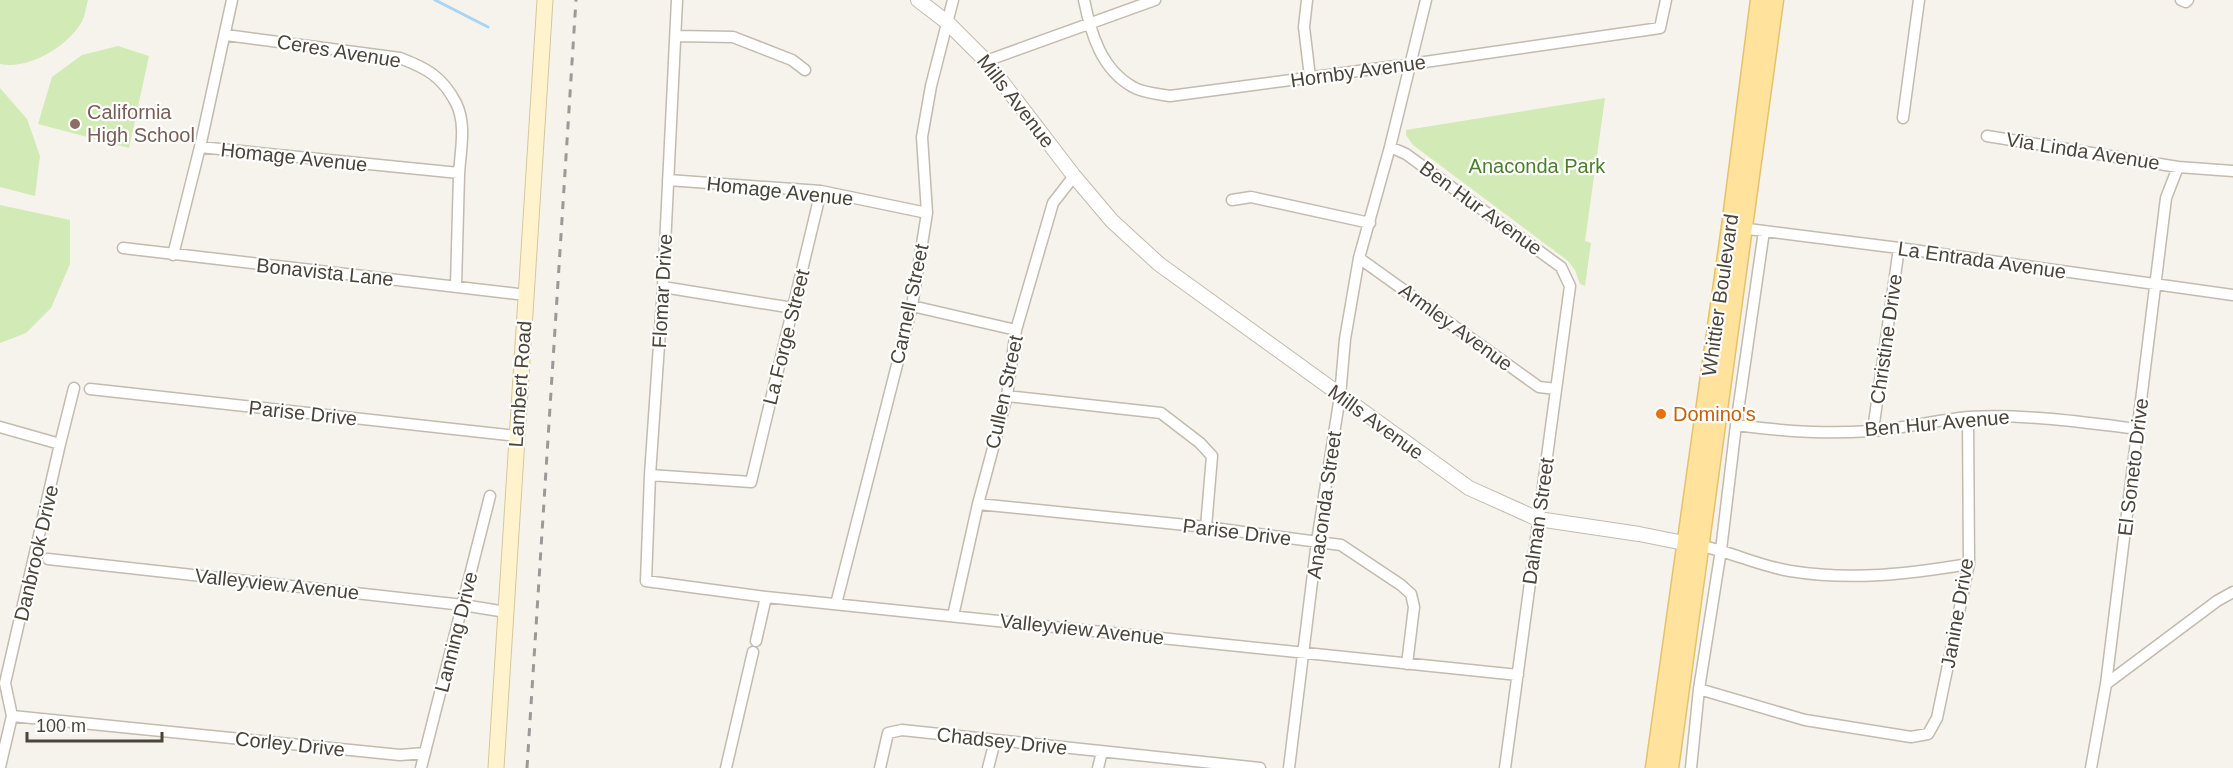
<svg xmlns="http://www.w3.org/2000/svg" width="2233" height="768" viewBox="0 0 2233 768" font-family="Helvetica,sans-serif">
<rect width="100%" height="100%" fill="#f6f3ec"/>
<path fill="#d2eab5" d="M 0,0 L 88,0 C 86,7 85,17 81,23 C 67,47 28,70 0,64 Z
M 118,46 L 149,56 L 129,148 L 38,124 L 52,77 L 82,55 Z
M 0,88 L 27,119 L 40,156 L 35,196 L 0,187 Z
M 1605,98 L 1585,241 L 1591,243 L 1585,286 L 1580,284 L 1575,270 L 1568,261 L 1413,145 L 1406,135 L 1406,130 Z
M 0,205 L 70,220 L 70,264 L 51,308 L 26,333 L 0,343 Z"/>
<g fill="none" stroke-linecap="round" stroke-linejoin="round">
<path stroke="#a9d4f2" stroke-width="3" d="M 435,0 L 488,27"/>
<g stroke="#c2bbae" stroke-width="13">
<path id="minor" d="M 677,0 L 663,287 L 650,475 L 646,581 L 766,597 L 1518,675
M 1084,0 C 1091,34 1101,69 1133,87 C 1143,93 1159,94 1170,96 L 1411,64 L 1660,28 L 1666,0
M 1307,0 L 1304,27 L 1310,77
M 2181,0 L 2186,2 L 2188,0
M 226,35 L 400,58 C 426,68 442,76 456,103 C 467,125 460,152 459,175 C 458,212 457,249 456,286
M 676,36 L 733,37 L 792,60 L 805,70
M 986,61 L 1155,0
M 1903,118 L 1919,0
M 1987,136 L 2178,167 L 2233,171
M 200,147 L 459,173
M 1390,147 L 1406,154 L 1561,267 L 1570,286 L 1505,768
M 668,180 L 821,191 L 927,213
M 1232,200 L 1251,197 L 1370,223
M 1740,228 L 1899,248 L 2233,295
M 123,248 L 526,295
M 173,255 L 200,147 L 232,0
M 1359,258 L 1539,387 L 1556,389
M 663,287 L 793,308
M 912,306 L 1016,330
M 90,389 L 517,436
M 1007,396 L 1161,413 L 1200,443 L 1212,456 L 1206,527
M 1736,425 C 1788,432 1844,436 1896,428 C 1920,425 1944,419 1969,417 C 2026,414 2081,422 2138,429
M 0,427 L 60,444 L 74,388
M 1873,430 L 1899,248
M 650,475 L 751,482 L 821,191
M 978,504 L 1206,527 L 1341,545 L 1401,585 L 1411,594 L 1414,607 L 1407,664
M 1701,546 C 1732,552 1759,566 1790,571 C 1852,581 1908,574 1969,564
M 48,559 L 463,605 L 506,612
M 836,604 L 912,306 L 927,213 L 922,137 L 931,86 L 953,0
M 953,616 L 978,504 L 1007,396 L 1016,330 L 1053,203 L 1074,176
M 756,641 L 766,597
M 2106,684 L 2217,601 L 2233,592
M 1699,689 L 1805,720 L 1911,737 L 1928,734 L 1937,718 L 1969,564 L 1968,418
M 12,716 L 400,755 L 425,753
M 0,767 L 12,716 L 5,683 L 60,444
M 421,768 L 490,496
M 726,768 L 753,652
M 880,768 L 888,733 L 902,730 L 1260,768
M 988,768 L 995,741
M 1098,768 L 1102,752
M 1289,768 L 1317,541 L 1340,396 L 1345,339 L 1359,258 L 1390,147 L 1426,0
M 1691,768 L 1699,689 L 1721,550 L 1736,425 L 1764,231
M 2091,768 L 2106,684 L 2166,198 L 2178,167"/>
</g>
<g stroke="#c2bbae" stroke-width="16">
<path id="tertiary" d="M 918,0 L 948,23 L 986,61 L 1074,176 L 1112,221 L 1159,264 L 1469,488 L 1538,519 L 1639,534 L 1694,545"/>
</g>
<g stroke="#d6c79b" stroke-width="17">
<path id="secondary" d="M 496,768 L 545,0"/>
</g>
<g stroke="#e6c16a" stroke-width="19">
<path id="primary" d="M 1654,768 L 1730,227 L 1759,0
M 1670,768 L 1775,0"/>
</g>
<use href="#minor" stroke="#fff" stroke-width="10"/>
<use href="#tertiary" stroke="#fff" stroke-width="14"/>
<use href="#secondary" stroke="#fff3cd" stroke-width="15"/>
<use href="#primary" stroke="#ffe39c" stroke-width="16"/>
<path stroke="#9a9a9a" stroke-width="3" stroke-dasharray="8 8" stroke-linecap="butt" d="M 527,768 L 576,0"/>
</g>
<circle fill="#8d6e63" stroke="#fff" stroke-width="2" cx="75" cy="124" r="6"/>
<circle fill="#e8710a" stroke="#fff" stroke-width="2" cx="1661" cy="414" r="6"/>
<g text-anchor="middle" stroke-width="4.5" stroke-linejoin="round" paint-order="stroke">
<g font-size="20" fill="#4b4439" stroke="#fff">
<text transform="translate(339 51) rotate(9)" y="7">Ceres Avenue</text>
<text transform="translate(1358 71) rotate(-8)" y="7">Hornby Avenue</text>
<text transform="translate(1016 101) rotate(52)" y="7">Mills Avenue</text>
<text transform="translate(2083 151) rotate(9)" y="7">Via Linda Avenue</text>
<text transform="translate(294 157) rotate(6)" y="7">Homage Avenue</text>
<text transform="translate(780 191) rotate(6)" y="7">Homage Avenue</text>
<text transform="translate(1481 208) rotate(36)" y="7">Ben Hur Avenue</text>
<text transform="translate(1982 260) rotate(8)" y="7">La Entrada Avenue</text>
<text transform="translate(325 272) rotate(6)" y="7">Bonavista Lane</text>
<text transform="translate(662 291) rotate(-87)" y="7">Flomar Drive</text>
<text transform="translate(1720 295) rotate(-82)" y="7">Whittier Boulevard</text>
<text transform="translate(909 304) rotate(-78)" y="7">Carnell Street</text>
<text transform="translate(1456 327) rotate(36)" y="7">Armley Avenue</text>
<text transform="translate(786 337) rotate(-76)" y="7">La Forge Street</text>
<text transform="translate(1886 339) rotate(-82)" y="7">Christine Drive</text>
<text transform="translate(520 384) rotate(-86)" y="7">Lambert Road</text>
<text transform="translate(1004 392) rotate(-78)" y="7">Cullen Street</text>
<text transform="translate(303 413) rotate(6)" y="7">Parise Drive</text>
<text transform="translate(1376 422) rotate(36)" y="7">Mills Avenue</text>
<text transform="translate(1937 423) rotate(-5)" y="7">Ben Hur Avenue</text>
<text transform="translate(2133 467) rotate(-83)" y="7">El Soneto Drive</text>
<text transform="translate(1324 505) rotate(-82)" y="7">Anaconda Street</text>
<text transform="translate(1538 521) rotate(-82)" y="7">Dalman Street</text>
<text transform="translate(1237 532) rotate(7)" y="7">Parise Drive</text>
<text transform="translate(36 553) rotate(-77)" y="7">Danbrook Drive</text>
<text transform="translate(277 584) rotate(6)" y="7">Valleyview Avenue</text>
<text transform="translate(1957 613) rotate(-80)" y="7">Janine Drive</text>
<text transform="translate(1082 629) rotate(6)" y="7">Valleyview Avenue</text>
<text transform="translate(456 632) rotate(-76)" y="7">Lanning Drive</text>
<text transform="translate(1002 741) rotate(6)" y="7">Chadsey Drive</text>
<text transform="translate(290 744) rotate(6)" y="7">Corley Drive</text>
</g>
<g font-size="20" fill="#785e54" stroke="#fff" text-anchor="start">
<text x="87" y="119">California<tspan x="87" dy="23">High School</tspan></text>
</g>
<g font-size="20" fill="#4a7f2a" stroke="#fff">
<text x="1537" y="173">Anaconda Park</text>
</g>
<g font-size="20" fill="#c56008" stroke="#fff" text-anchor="start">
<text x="1673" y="421">Domino's</text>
</g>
</g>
<path d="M27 732v9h135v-9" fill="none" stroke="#4b4439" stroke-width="3"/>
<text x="36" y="732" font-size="18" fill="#4b4439" stroke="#ffffff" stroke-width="4.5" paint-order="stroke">100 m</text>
</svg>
